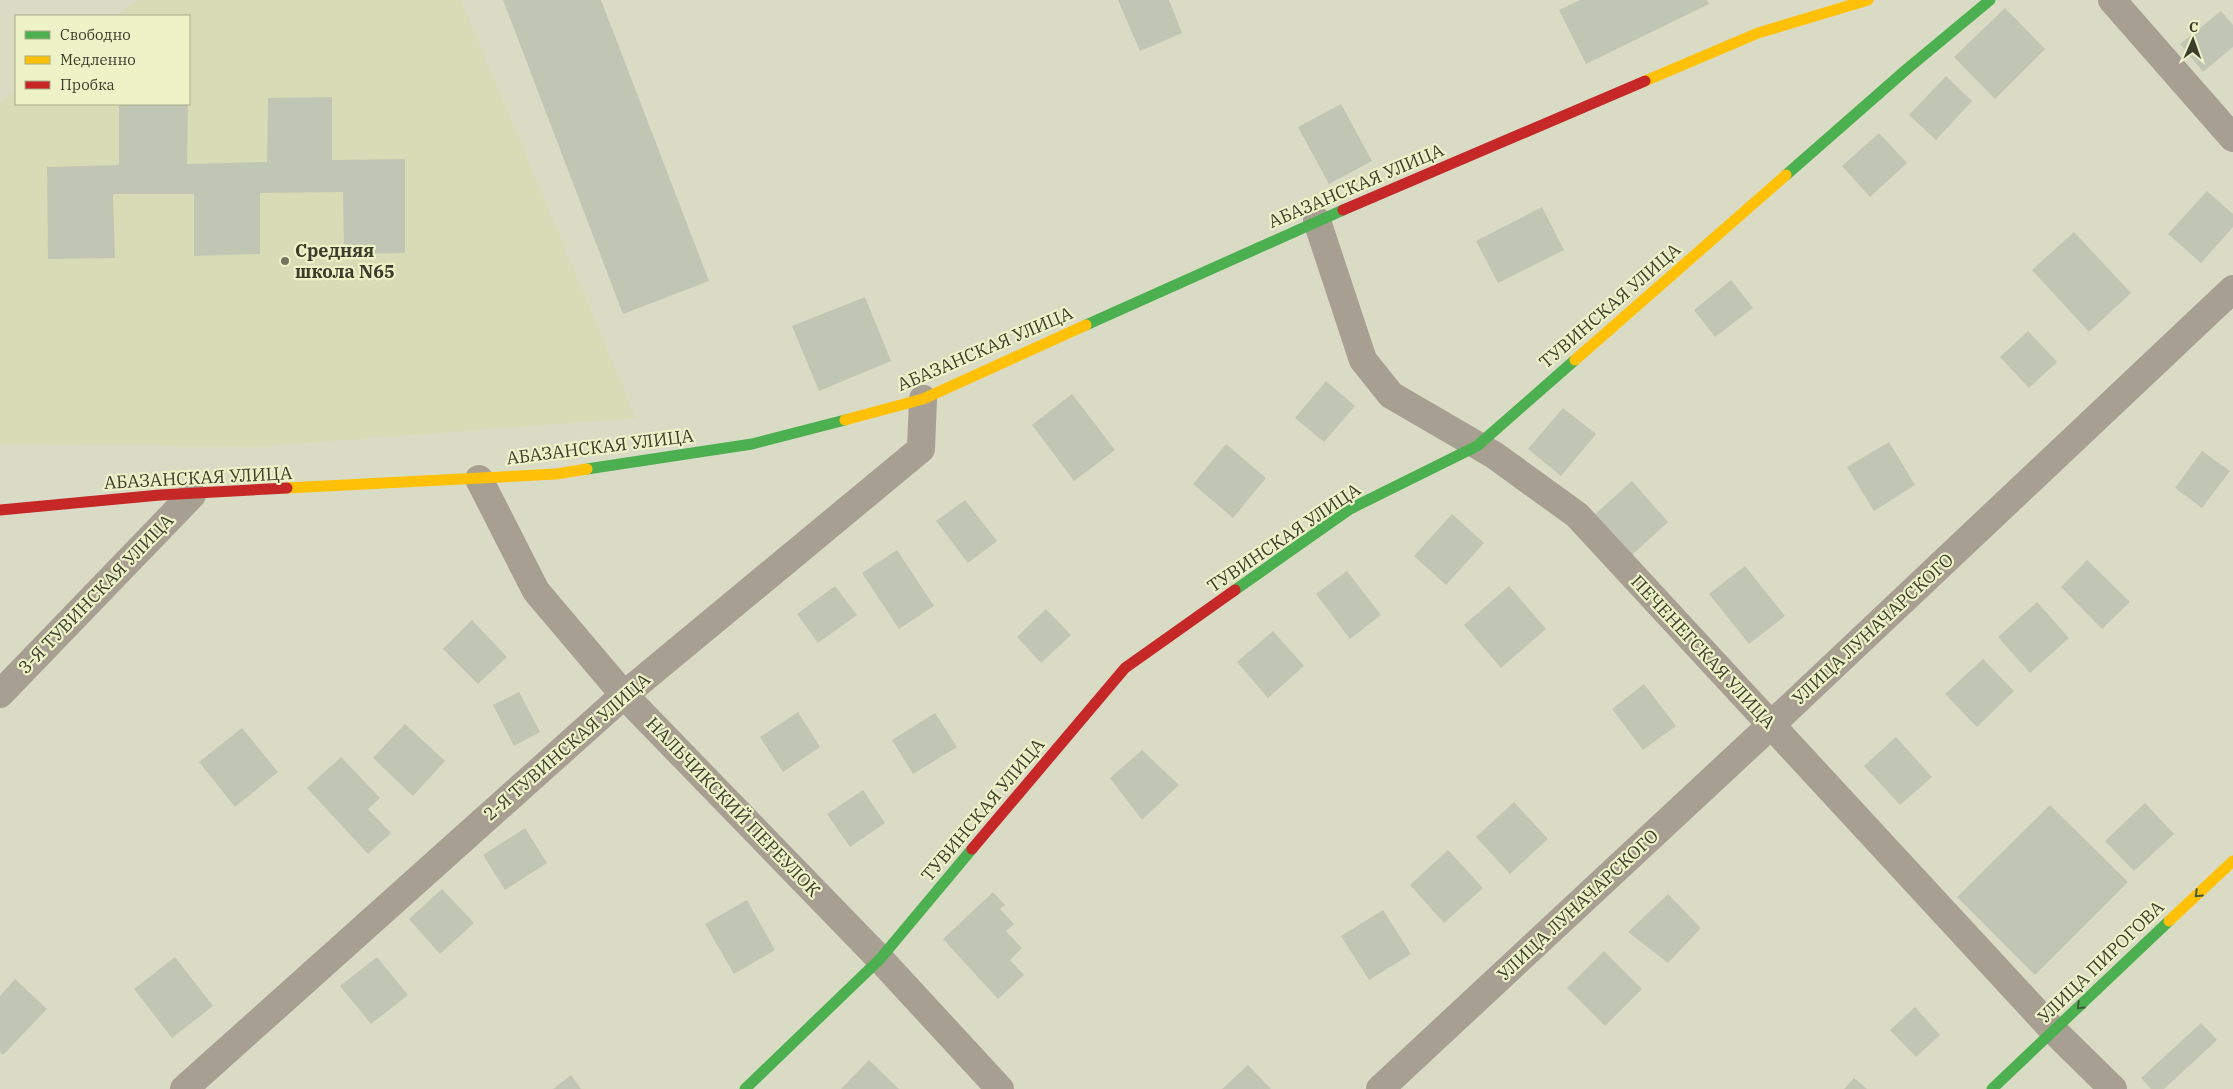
<svg xmlns="http://www.w3.org/2000/svg" width="2233" height="1089" viewBox="0 0 2233 1089" font-family="'IBM Plex Serif',serif">
<rect width="100%" height="100%" fill="#d9dbc4"/>
<path fill="#d8dcb6" d="M 138,0 L 461,0 L 636,418 L 253,447 L 0,444 L 0,103 L 16,91 L 16,104 L 189,104 L 189,16 L 116,16 Z"/>
<path fill="#c1c6b4" d="M 503,0 L 601,0 L 709,281 L 623,314 Z
M 1118,0 L 1169,0 L 1182,33 L 1140,51 Z
M 1580,0 L 1707,0 L 1709,4 L 1586,64 L 1559,10 Z
M 2005,8 L 2045,49 L 1995,99 L 1954,57 Z
M 2221,11 L 2233,25 L 2233,47 L 2203,72 L 2180,44 Z
M 1946,76 L 1972,101 L 1936,140 L 1909,115 Z
M 332,97 L 332,160 L 405,159 L 405,253 L 344,254 L 343,192 L 260,193 L 260,254 L 194,256 L 194,194 L 113,194 L 115,258 L 48,259 L 47,167 L 119,165 L 119,104 L 188,104 L 187,164 L 267,162 L 268,98 Z
M 1341,104 L 1372,161 L 1329,184 L 1298,127 Z
M 1879,133 L 1907,163 L 1870,197 L 1842,166 Z
M 2207,191 L 2233,214 L 2233,227 L 2201,263 L 2168,234 Z
M 1542,207 L 1564,250 L 1498,283 L 1476,241 Z
M 2074,232 L 2131,293 L 2089,332 L 2032,270 Z
M 1731,280 L 1753,308 L 1715,337 L 1694,310 Z
M 865,297 L 891,361 L 819,391 L 792,326 Z
M 2028,331 L 2057,362 L 2029,388 L 2000,357 Z
M 1326,381 L 1355,406 L 1324,442 L 1295,418 Z
M 1072,394 L 1115,450 L 1074,481 L 1032,425 Z
M 1563,408 L 1596,434 L 1561,476 L 1528,449 Z
M 1889,442 L 1915,485 L 1874,511 L 1847,467 Z
M 1226,444 L 1266,478 L 1233,518 L 1193,484 Z
M 2202,451 L 2230,471 L 2202,508 L 2175,488 Z
M 1632,481 L 1668,522 L 1631,556 L 1594,515 Z
M 965,500 L 997,541 L 968,563 L 936,521 Z
M 1452,514 L 1484,543 L 1446,585 L 1414,556 Z
M 897,550 L 934,606 L 899,629 L 862,573 Z
M 2087,560 L 2130,602 L 2102,629 L 2061,587 Z
M 1745,566 L 1785,616 L 1749,644 L 1709,594 Z
M 1347,571 L 1381,615 L 1350,639 L 1316,594 Z
M 835,586 L 857,615 L 818,643 L 797,614 Z
M 1509,586 L 1546,629 L 1501,668 L 1464,625 Z
M 2037,602 L 2069,638 L 2030,673 L 1998,637 Z
M 1046,609 L 1071,635 L 1041,663 L 1017,637 Z
M 472,620 L 507,657 L 478,684 L 443,649 Z
M 1273,631 L 1304,666 L 1268,698 L 1237,662 Z
M 1983,659 L 2014,691 L 1977,727 L 1945,694 Z
M 1644,684 L 1676,726 L 1643,750 L 1612,709 Z
M 519,692 L 540,732 L 514,746 L 493,705 Z
M 798,712 L 820,747 L 783,772 L 760,737 Z
M 935,713 L 957,747 L 913,774 L 892,740 Z
M 405,724 L 445,761 L 413,796 L 373,758 Z
M 242,728 L 278,772 L 235,807 L 199,762 Z
M 1896,737 L 1932,777 L 1900,805 L 1864,766 Z
M 1142,750 L 1179,785 L 1142,820 L 1110,778 Z
M 341,757 L 380,798 L 368,809 L 391,833 L 368,854 L 307,788 Z
M 863,790 L 885,823 L 850,847 L 827,814 Z
M 1514,802 L 1548,839 L 1510,874 L 1476,837 Z
M 2145,803 L 2174,834 L 2134,871 L 2105,841 Z
M 2050,805 L 2128,882 L 2035,975 L 1957,897 Z
M 525,828 L 547,863 L 505,890 L 483,855 Z
M 1448,850 L 1483,888 L 1444,923 L 1410,885 Z
M 442,889 L 474,923 L 440,954 L 409,919 Z
M 993,892 L 1005,905 L 1000,909 L 1014,924 L 1006,931 L 1022,948 L 1010,960 L 1024,975 L 998,999 L 943,939 Z
M 1668,894 L 1701,928 L 1668,963 L 1628,932 Z
M 747,900 L 775,950 L 734,974 L 705,924 Z
M 1383,910 L 1411,954 L 1369,980 L 1341,936 Z
M 1604,951 L 1642,989 L 1605,1026 L 1567,988 Z
M 175,957 L 213,1006 L 172,1038 L 134,989 Z
M 377,957 L 408,995 L 371,1024 L 340,986 Z
M 15,979 L 47,1009 L 3,1055 L 0,1052 L 0,996 Z
M 1915,1007 L 1940,1035 L 1916,1057 L 1890,1030 Z
M 2201,1023 L 2217,1040 L 2164,1089 L 2151,1089 L 2141,1078 Z
M 869,1060 L 899,1089 L 841,1089 Z
M 1248,1065 L 1271,1089 L 1222,1089 Z
M 571,1075 L 581,1089 L 553,1089 Z
M 1854,1078 L 1867,1089 L 1844,1089 Z"/>
<g fill="none" stroke-linecap="round" stroke-linejoin="round">
<path stroke="#a79f92" stroke-width="28" d="M 2112,0 L 2233,138
M 1317,221 L 1363,360 L 1391,395 L 1494,455 L 1577,515 L 2054,1031 L 2113,1089
M 479,479 L 536,591 L 624,695 L 880,959 L 1000,1089
M 0,694 L 192,495
M 184,1089 L 624,695 L 921,449 L 923,399
M 1380,1089 L 1771,725 L 2233,289"/>
<path stroke="#4caf50" stroke-width="11" d="M 1786,175 L 1907,69 L 1990,0
M 1086,325 L 1343,210
M 587,469 L 752,444 L 845,420
M 1235,590 L 1350,509 L 1477,446 L 1575,360
M 745,1089 L 880,959 L 972,849
M 1992,1089 L 2169,921"/>
<path stroke="#ffc107" stroke-width="11" d="M 1645,81 L 1758,33 L 1868,0
M 1575,360 L 1786,175
M 845,420 L 923,399 L 1086,325
M 287,488 L 556,474 L 587,469
M 2169,921 L 2233,861"/>
<path stroke="#c62828" stroke-width="11" d="M 1343,210 L 1645,81
M 0,510 L 160,495 L 287,488
M 972,849 L 1125,668 L 1235,590"/>
</g>
<defs><path id="oneway-chevron" d="M-2-3.5L2.5 0L-2 3.5" fill="none" stroke-width="1.6" stroke-linecap="round" stroke-linejoin="round" transform="scale(1.25)"/></defs>
<g stroke="#405a36">
<use href="#oneway-chevron" transform="translate(2198 894) rotate(136)"/>
<use href="#oneway-chevron" transform="translate(2080 1006) rotate(136)"/>
</g>
<circle fill="#737562" stroke="#eef3c7" stroke-width="2" cx="285" cy="261" r="5"/>
<g text-anchor="middle" stroke-width="4.5" stroke-linejoin="round" paint-order="stroke">
<g font-size="18" fill="#3c3e2d" stroke="#eef3c7">
<text transform="translate(1356 186) rotate(-23)" y="6">АБАЗАНСКАЯ УЛИЦА</text>
<text transform="translate(1610 306) rotate(-41)" y="6">ТУВИНСКАЯ УЛИЦА</text>
<text transform="translate(985 349) rotate(-23)" y="6">АБАЗАНСКАЯ УЛИЦА</text>
<text transform="translate(600 447) rotate(-7)" y="6">АБАЗАНСКАЯ УЛИЦА</text>
<text transform="translate(198 478) rotate(-3)" y="6">АБАЗАНСКАЯ УЛИЦА</text>
<text transform="translate(1284 538) rotate(-34)" y="6">ТУВИНСКАЯ УЛИЦА</text>
<text transform="translate(96 594) rotate(-46)" y="6">3-Я ТУВИНСКАЯ УЛИЦА</text>
<text transform="translate(1873 629) rotate(-43)" y="6">УЛИЦА ЛУНАЧАРСКОГО</text>
<text transform="translate(1703 652) rotate(47)" y="6">ПЕЧЕНЕГСКАЯ УЛИЦА</text>
<text transform="translate(567 747) rotate(-41)" y="6">2-Я ТУВИНСКАЯ УЛИЦА</text>
<text transform="translate(733 807) rotate(46)" y="6">НАЛЬЧИКСКИЙ ПЕРЕУЛОК</text>
<text transform="translate(983 810) rotate(-50)" y="6">ТУВИНСКАЯ УЛИЦА</text>
<text transform="translate(1578 905) rotate(-43)" y="6">УЛИЦА ЛУНАЧАРСКОГО</text>
<text transform="translate(2101 962) rotate(-44)" y="6">УЛИЦА ПИРОГОВА</text>
</g>
<g font-size="18" font-weight="bold" fill="#3c3e2d" stroke="#eef3c7" text-anchor="start">
<text x="295" y="257">Средняя<tspan x="295" dy="21">школа N65</tspan></text>
</g>
</g>
<rect x="15" y="15" width="175" height="90" fill="#eef3c7" stroke="#a7ab89"/>
<rect x="25" y="31" width="25" height="8" fill="#4caf50" stroke="#a7ab89"/>
<text x="60" y="40" font-size="15" fill="#3c3e2d">Свободно</text>
<rect x="25" y="56" width="25" height="8" fill="#ffc107" stroke="#a7ab89"/>
<text x="60" y="65" font-size="15" fill="#3c3e2d">Медленно</text>
<rect x="25" y="81" width="25" height="8" fill="#c62828" stroke="#a7ab89"/>
<text x="60" y="90" font-size="15" fill="#3c3e2d">Пробка</text>
<g transform="translate(2193 40) rotate(2)" stroke="#eef3c7" stroke-width="4" paint-order="stroke">
<path d="M0-4L9 19L0 12L-9 19Z" fill="#3c3e2d"/>
<text y="-8" font-size="14" font-weight="bold" text-anchor="middle" fill="#3c3e2d">С</text>
</g>
</svg>
